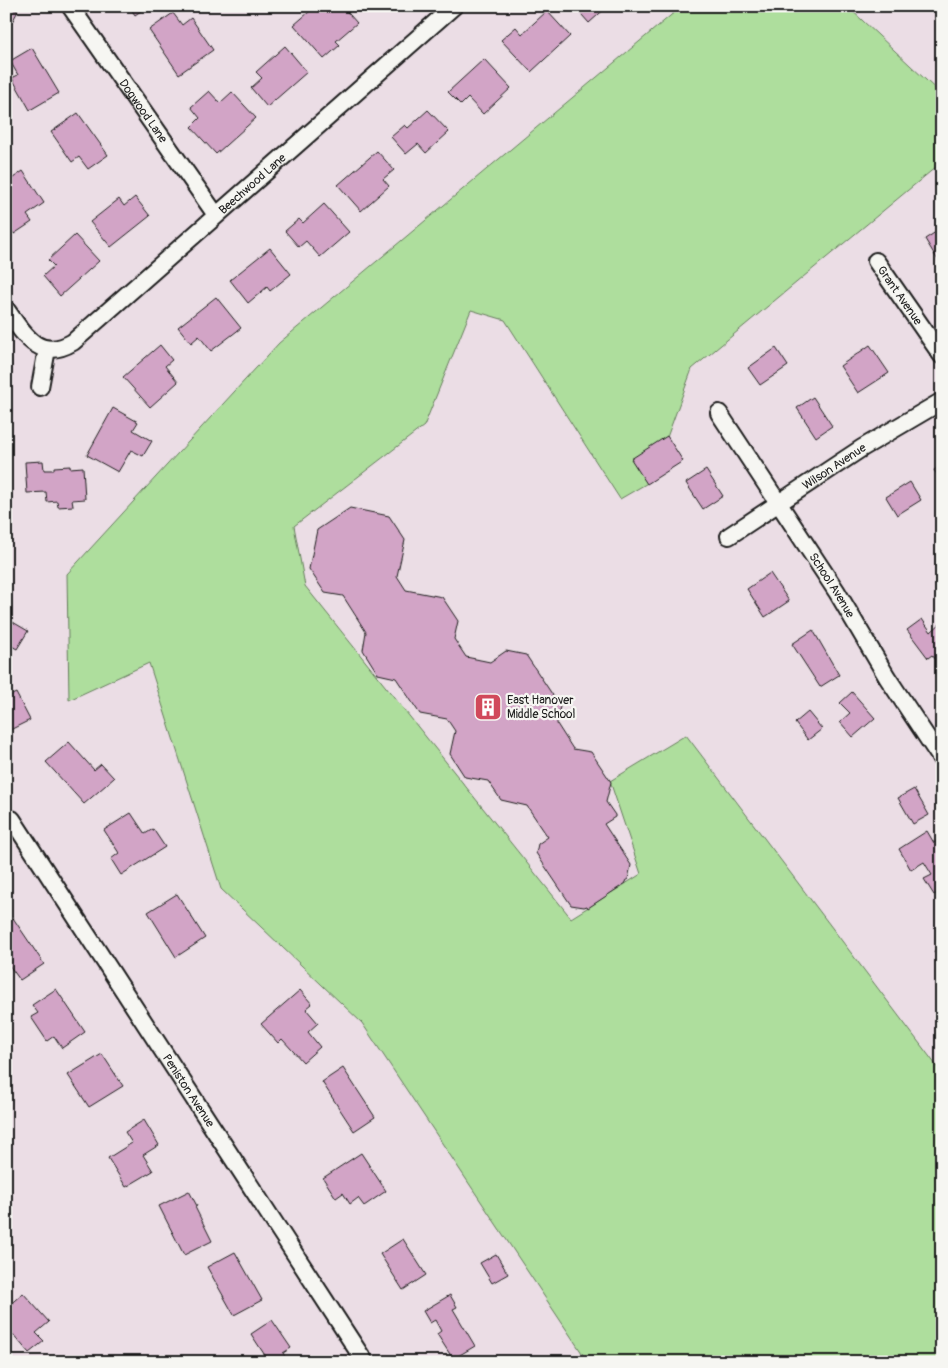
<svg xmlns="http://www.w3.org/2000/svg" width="948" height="1368" viewBox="0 0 948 1368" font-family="Pangolin,sans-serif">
<rect width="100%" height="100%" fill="#ebdde5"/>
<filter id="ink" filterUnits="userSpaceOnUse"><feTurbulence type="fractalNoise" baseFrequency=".02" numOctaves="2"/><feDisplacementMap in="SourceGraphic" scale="10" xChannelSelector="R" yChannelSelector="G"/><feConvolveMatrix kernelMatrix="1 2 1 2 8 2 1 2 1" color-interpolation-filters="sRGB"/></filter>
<g filter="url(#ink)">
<path fill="#aede9d" stroke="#657d5c" d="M 682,6 L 847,6 L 942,95 L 942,162 L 692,369 L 651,481 L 620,499 L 505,320 L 471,310 L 424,426 L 294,526 L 305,586 L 571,918 L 641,874 L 610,781 L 686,735 L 942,1073 L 942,1362 L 588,1362 L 362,1023 L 221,889 L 149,663 L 69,700 L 67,574 L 279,343 Z"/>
<path fill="#d2a4c6" stroke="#1c1c1c" d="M 6,6 L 18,11 L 6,33 Z
M 129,6 L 148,6 L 135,15 Z
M 305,6 L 342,6 L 357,23 L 336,41 L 340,45 L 324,59 L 294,25 L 309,12 Z
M 574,6 L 608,6 L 589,23 Z
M 547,11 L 570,36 L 531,72 L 501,40 L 516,27 L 522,34 Z
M 173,13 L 182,25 L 191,18 L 213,50 L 179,74 L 149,30 Z
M 285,46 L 307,72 L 267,107 L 251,88 L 262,78 L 256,72 Z
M 32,48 L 59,93 L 30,110 L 12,78 L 18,75 L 10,61 Z
M 484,59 L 511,88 L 483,114 L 468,98 L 461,105 L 448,92 Z
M 209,91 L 220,103 L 232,92 L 256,118 L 216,154 L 191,127 L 200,118 L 191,107 Z
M 428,110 L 449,132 L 426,153 L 418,144 L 406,154 L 391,137 L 405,125 L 408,128 Z
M 78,113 L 108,155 L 88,169 L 79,157 L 72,162 L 51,132 Z
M 377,151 L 394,170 L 383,179 L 389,186 L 361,211 L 338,185 Z
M 23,171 L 44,203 L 27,215 L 32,222 L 14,234 L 6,222 L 6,216 L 8,215 L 6,212 L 6,183 Z
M 135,197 L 150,216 L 111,247 L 90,222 L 119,199 L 124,206 Z
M 324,204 L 349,232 L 320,257 L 306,241 L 299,247 L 285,231 L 299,219 L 303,223 Z
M 942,228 L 942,261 L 939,262 L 925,239 Z
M 75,235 L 99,261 L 60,296 L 43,276 L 54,266 L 48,260 Z
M 270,248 L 291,274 L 270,291 L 267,287 L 248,303 L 230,280 Z
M 216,297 L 241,328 L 211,351 L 199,336 L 191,343 L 178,327 Z
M 160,345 L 172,360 L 165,366 L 178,382 L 150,407 L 123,377 Z
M 870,345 L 889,373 L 858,393 L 840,366 Z
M 776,348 L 788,366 L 760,385 L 748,368 Z
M 813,397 L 832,426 L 816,437 L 797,408 Z
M 113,408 L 138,422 L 133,430 L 152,441 L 143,456 L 131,450 L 118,472 L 87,455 Z
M 667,436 L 683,461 L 647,484 L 631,459 Z
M 43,461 L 44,470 L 54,470 L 54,467 L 70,466 L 70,468 L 83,467 L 85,499 L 72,500 L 73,506 L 58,507 L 57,501 L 47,502 L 46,492 L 27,493 L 25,462 Z
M 942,465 L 942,482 L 934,470 Z
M 706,470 L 723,496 L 703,509 L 686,483 Z
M 910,482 L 921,500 L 897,515 L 886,497 Z
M 350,508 L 389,516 L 405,540 L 397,576 L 406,590 L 442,597 L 458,621 L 454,639 L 466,657 L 490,662 L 506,651 L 526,655 L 560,706 L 557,724 L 573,749 L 591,752 L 611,782 L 606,802 L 615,815 L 615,817 L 604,824 L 631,865 L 628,879 L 625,881 L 626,883 L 588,908 L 587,906 L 584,907 L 571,905 L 536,853 L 538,844 L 548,837 L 527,806 L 501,800 L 488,781 L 465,777 L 450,754 L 455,731 L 447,719 L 420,714 L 396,678 L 378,674 L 363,650 L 366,632 L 343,596 L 325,593 L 309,569 L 317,530 Z
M 770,573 L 789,601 L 765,617 L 747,589 Z
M 6,618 L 28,631 L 17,649 L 8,644 L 6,647 Z
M 922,619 L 931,632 L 942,622 L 942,667 L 932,655 L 928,658 L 907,630 Z
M 813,630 L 839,675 L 820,687 L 792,644 Z
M 852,692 L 875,718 L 853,737 L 840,722 L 850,713 L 840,703 Z
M 16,693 L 30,720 L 6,732 L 6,698 Z
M 808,712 L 822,729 L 808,740 L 795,723 Z
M 69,742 L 94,770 L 101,764 L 114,778 L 84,804 L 46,762 Z
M 914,789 L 929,815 L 913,824 L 898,798 Z
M 131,813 L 145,834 L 153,829 L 165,847 L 121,875 L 111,859 L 119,853 L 104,830 Z
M 927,831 L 934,843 L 939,839 L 942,843 L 942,890 L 934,895 L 924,879 L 932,875 L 924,862 L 911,870 L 899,849 Z
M 177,894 L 205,938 L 176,957 L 148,912 Z
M 13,918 L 44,964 L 20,980 L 6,961 L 6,923 Z
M 942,947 L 942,967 L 934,951 Z
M 56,989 L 85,1032 L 62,1048 L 54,1036 L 47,1041 L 31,1017 L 38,1013 L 32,1005 Z
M 300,990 L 312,1004 L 306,1009 L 318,1023 L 308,1032 L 320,1047 L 303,1062 L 282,1039 L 278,1043 L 261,1024 Z
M 102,1054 L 123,1086 L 89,1107 L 68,1075 Z
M 343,1068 L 375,1117 L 354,1131 L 322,1082 Z
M 144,1120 L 159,1145 L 143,1155 L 153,1171 L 126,1187 L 108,1158 L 132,1143 L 125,1132 Z
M 361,1153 L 386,1191 L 364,1206 L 358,1198 L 350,1204 L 343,1193 L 336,1198 L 323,1178 Z
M 189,1191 L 197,1206 L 195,1207 L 212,1241 L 184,1255 L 159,1206 Z
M 403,1239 L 426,1275 L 403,1290 L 380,1254 Z
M 235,1252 L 262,1300 L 234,1315 L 207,1267 Z
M 496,1254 L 508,1274 L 492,1283 L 480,1263 Z
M 23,1293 L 49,1322 L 36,1333 L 44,1341 L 29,1353 L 6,1326 L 6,1308 Z
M 450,1295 L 457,1307 L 453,1309 L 475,1346 L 453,1359 L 437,1334 L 441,1331 L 435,1320 L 430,1323 L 423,1311 Z
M 272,1320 L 291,1348 L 283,1353 L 288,1362 L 267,1362 L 268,1360 L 251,1334 Z"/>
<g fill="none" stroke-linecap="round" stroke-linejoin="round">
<g stroke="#1c1c1c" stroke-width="20">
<g id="minor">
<path id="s1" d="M 70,6 L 216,215"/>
<path id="s2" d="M 876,261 L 942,356"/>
<path id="s3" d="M 6,309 C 24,335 39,362 73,342 L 454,6"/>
<path d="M 40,387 L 47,349"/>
<path id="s4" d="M 719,413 L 837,592 L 887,677 L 942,760"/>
<path id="s5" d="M 729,536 L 862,448 L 942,401"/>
<path id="s6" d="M 12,819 L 365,1362"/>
</g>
</g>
<use href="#minor" stroke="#f6f6f2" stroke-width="16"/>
</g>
</g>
<defs>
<g id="building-square" transform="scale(1.4375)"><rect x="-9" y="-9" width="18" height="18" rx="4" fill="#d1495b" stroke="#f6f6f2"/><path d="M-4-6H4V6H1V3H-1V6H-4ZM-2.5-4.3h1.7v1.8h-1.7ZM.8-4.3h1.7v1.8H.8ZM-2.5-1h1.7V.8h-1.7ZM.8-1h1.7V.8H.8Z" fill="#fff"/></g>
</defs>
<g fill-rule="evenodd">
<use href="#building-square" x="488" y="707"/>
</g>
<g text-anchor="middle" stroke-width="4.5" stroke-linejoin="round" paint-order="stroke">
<g font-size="12" fill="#1c1c1c" stroke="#f6f6f2">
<text dy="4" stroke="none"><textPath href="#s1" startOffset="128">Dogwood Lane</textPath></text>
<text dy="4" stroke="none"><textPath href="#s3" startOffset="325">Beechwood Lane</textPath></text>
<text dy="4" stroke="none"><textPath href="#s2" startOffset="42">Grant Avenue</textPath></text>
<text dy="4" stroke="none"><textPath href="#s5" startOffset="126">Wilson Avenue</textPath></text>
<text dy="4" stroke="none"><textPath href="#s4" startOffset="206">School Avenue</textPath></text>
<text dy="4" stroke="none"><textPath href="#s6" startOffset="324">Peniston Avenue</textPath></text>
</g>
<g font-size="12" fill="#1c1c1c" stroke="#f6f6f2" text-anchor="start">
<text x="507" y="704">East Hanover<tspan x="507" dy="14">Middle School</tspan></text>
</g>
</g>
<rect width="948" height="1368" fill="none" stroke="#f6f6f2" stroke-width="25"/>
<rect x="12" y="12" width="923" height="1343" fill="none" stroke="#1c1c1c" stroke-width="2" filter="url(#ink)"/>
</svg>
